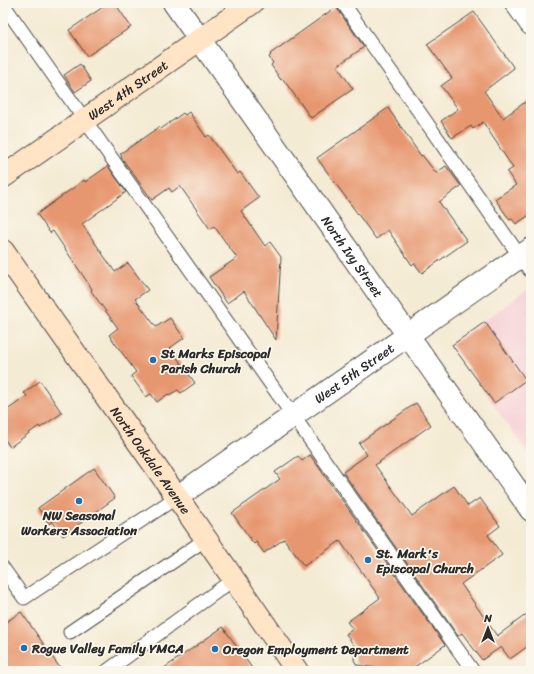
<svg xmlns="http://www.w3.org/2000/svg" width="534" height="674" viewBox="0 0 534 674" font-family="Sriracha,sans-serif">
<rect width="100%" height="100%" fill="#fbf7ec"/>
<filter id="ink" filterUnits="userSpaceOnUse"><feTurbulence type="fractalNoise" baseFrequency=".025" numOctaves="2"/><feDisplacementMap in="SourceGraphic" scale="8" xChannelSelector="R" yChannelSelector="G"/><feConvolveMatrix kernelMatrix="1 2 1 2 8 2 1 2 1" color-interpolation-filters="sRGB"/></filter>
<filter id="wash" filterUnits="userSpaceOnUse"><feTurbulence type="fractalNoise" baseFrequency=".012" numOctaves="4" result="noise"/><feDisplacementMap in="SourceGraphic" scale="16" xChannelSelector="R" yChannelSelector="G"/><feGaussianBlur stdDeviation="0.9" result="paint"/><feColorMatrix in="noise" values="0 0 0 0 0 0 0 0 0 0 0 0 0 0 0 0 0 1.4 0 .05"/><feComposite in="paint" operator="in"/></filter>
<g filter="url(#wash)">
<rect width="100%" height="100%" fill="#f4ebd4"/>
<path fill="#f6cfd5" d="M 531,287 L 531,458 L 451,344 Z"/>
<g id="blocks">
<path fill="#e79770" d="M 109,3 L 115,3 L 131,27 L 87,56 L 69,30 Z
M 336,7 L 364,47 L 337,66 L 353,89 L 311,118 L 283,79 L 281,80 L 271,65 L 273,63 L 269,57 L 271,55 L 270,54 Z
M 474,12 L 514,68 L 484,91 L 503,118 L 531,98 L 531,214 L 516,224 L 512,219 L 510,220 L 495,199 L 516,185 L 507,172 L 513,168 L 483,122 L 473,129 L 471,126 L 452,138 L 441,121 L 458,109 L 441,86 L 452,78 L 427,44 Z
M 80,64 L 91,81 L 75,92 L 64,75 Z
M 388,108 L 421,156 L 422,155 L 436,173 L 446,166 L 461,186 L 439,202 L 467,241 L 422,273 L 414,263 L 412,265 L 388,230 L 376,239 L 317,158 Z
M 189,112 L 206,137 L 209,135 L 237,174 L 240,172 L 259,198 L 241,211 L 265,246 L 270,242 L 281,257 L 276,340 L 244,291 L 227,303 L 209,277 L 237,258 L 214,226 L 210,229 L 180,186 L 172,192 L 169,188 L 152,200 L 121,157 L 122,156 L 120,154 L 159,127 L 161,129 L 183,113 L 185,115 Z
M 108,166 L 126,192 L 82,224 L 115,272 L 128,263 L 148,290 L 135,299 L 156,327 L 170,318 L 184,338 L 170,348 L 195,383 L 181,393 L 178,390 L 169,395 L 168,394 L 157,402 L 151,394 L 146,397 L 131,376 L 136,372 L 109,335 L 118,328 L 91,291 L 92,289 L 53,231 L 50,233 L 37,214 L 84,180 L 85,182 Z
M 485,322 L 526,380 L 494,403 L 452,345 Z
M 40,381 L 62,413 L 40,428 L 39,426 L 10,447 L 3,437 L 3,413 L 27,396 L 24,393 Z
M 416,403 L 431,425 L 375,465 L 412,516 L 454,486 L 468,506 L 480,498 L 500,526 L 488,535 L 502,555 L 461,584 L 497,636 L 531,611 L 531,644 L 510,659 L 501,647 L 482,660 L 462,633 L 458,636 L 343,472 L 367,455 L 359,443 Z
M 310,455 L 445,645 L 409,671 L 382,671 L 381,669 L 357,665 L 354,660 L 355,647 L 346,634 L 353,629 L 347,622 L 380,598 L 340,541 L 304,566 L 284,539 L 264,553 L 256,542 L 254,544 L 232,513 L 280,479 L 275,472 L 298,456 L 302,461 Z
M 94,468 L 115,498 L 63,536 L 52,521 L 49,524 L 38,508 Z
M 21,612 L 29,623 L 62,671 L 3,671 L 3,624 Z
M 223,627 L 254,671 L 160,671 Z"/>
</g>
</g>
<g filter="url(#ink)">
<use href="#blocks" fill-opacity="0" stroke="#494844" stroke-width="1"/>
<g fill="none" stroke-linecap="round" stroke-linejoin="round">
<g stroke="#494844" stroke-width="15">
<path id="lane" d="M 343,3 L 531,272
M 3,4 L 473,671
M 3,568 L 24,598 L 177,497
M 70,632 L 206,539
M 107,671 L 234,579"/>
</g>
<g stroke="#494844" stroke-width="24">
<g id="street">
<path id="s1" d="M 174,3 L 531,510"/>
<path d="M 516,3 L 531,24"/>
<path id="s2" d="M 177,497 L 531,249"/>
</g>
</g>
<g stroke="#494844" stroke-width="24">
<g id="secondary">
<path id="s3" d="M 3,177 L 252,3"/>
<path id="s4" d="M 3,251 L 177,497 L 297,671"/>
</g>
</g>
<use href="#lane" stroke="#fff" stroke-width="13"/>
<use href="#street" stroke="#fff" stroke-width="22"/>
<use href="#secondary" stroke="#ffe4c6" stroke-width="22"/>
</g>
</g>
<g fill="#1f6fb2" stroke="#fbf7ec" stroke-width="1.5">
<circle cx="153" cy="360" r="4"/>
<circle cx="79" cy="501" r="4"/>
<circle cx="368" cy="560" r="4"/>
<circle cx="24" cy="648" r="4"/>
<circle cx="215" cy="649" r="4"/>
</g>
<g text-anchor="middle" stroke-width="3.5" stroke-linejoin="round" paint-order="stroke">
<g font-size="13" fill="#2b2b2b" stroke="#fbf7ec">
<text dy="5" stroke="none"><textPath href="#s3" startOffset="152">West 4th Street</textPath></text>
<text dy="5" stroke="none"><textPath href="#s1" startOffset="310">North Ivy Street</textPath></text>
<text dy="5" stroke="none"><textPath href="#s2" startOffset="216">West 5th Street</textPath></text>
<text dy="5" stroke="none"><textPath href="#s4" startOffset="256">North Oakdale Avenue</textPath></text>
</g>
<g font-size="13" font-weight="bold" fill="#2b2b2b" stroke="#fbf7ec" text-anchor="start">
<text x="161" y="358">St Marks Episcopal<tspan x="161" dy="15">Parish Church</tspan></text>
<text x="79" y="520" text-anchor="middle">NW Seasonal<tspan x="79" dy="15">Workers Association</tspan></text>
<text x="376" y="558">St. Mark's<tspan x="376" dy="15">Episcopal Church</tspan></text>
<text x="32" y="653">Rogue Valley Family YMCA</text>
<text x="223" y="654">Oregon Employment Department</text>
</g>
</g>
<rect width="534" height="674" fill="none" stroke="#fbf7ec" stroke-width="16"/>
<g transform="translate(488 628)" stroke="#fbf7ec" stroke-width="3" paint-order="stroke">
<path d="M0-3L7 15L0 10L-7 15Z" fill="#2b2b2b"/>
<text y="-6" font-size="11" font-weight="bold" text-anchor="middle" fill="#2b2b2b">N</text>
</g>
</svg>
